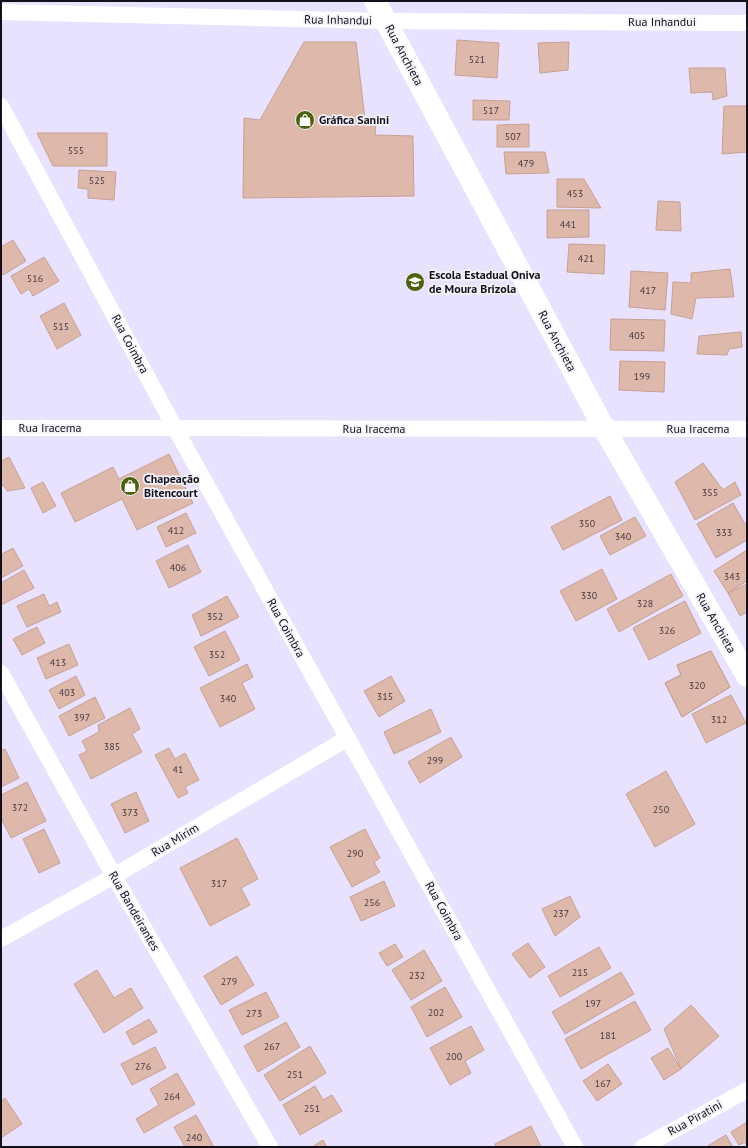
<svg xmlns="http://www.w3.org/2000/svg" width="748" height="1148" viewBox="0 0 748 1148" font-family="'PT Sans',sans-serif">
<rect width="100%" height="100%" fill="#e9e2ff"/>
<path fill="#dfb8ac" stroke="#c6a095" d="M 457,40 L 499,43 L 497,78 L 455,75 Z
M 304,42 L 356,42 L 365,120 L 376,123 L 375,135 L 413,136 L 414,196 L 243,198 L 244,118 L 260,120 Z
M 569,42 L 568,70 L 540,73 L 538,43 Z
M 689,68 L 725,68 L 727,96 L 713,100 L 712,92 L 691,93 Z
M 473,100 L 510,101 L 509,120 L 473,120 Z
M 724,106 L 747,106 L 747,152 L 722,154 Z
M 529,124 L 529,147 L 497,147 L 497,125 Z
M 37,133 L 107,133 L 107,166 L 53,166 Z
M 504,152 L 545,152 L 549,173 L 506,174 Z
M 79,170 L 116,172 L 114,200 L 88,198 L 88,189 L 78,188 Z
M 557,179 L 584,179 L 601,208 L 557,207 Z
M 658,201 L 680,202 L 681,231 L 656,230 Z
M 547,210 L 589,210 L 589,237 L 547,238 Z
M 13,240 L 26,261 L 3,275 L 1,272 L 1,247 Z
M 569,244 L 605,245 L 604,274 L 567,272 Z
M 44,257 L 59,281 L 33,296 L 29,289 L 21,294 L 11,276 Z
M 730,269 L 734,297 L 696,298 L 692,319 L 671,314 L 673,282 L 691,283 L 691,273 Z
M 631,271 L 668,273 L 665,310 L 629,307 Z
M 64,303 L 81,335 L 57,349 L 40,316 Z
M 611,319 L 665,320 L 664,351 L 610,350 Z
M 741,332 L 742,347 L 729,349 L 727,355 L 697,354 L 699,336 Z
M 620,361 L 665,362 L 664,392 L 619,390 Z
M 169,454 L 193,503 L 137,530 L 122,499 L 75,522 L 61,493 L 113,467 L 119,479 Z
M 9,457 L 25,488 L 7,491 L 3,485 L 1,486 L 1,461 Z
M 703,463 L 723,490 L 735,482 L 741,495 L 695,520 L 675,482 Z
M 43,482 L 56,506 L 43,513 L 31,488 Z
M 610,496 L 622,520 L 563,550 L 551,527 Z
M 733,503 L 745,524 L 747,522 L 747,540 L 716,558 L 697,524 Z
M 186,513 L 196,533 L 166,547 L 157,527 Z
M 635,517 L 646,536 L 610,555 L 600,536 Z
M 188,545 L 201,572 L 169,588 L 156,561 Z
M 13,548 L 23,566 L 1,578 L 1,552 L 2,554 Z
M 747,550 L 747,581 L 728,593 L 714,571 Z
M 602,569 L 617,599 L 576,621 L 560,591 Z
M 24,570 L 34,588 L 1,605 L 1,583 Z
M 671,574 L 683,596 L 619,632 L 607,609 Z
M 747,584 L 747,612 L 740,616 L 728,593 Z
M 44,594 L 49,606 L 57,602 L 61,612 L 27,627 L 17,606 Z
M 227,596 L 239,617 L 201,636 L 192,615 Z
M 685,601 L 701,633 L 649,660 L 633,628 Z
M 37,627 L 45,643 L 22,655 L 13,639 Z
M 225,631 L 240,660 L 209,676 L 194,647 Z
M 69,644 L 78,665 L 46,679 L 37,658 Z
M 711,651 L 730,687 L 682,717 L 665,683 L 681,675 L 677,665 Z
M 711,651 L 730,687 L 682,717 L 665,683 L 681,675 L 677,665 Z
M 247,664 L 253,677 L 242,683 L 255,709 L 220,727 L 200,688 Z
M 76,676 L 85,695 L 59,709 L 49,690 Z
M 391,676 L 405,701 L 379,717 L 364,691 Z
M 731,695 L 746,723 L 706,743 L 692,714 Z
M 95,697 L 105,718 L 69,736 L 59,716 Z
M 130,708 L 140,729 L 132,734 L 142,752 L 91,779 L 79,755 L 87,751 L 82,741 L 99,732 L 98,725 Z
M 431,709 L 441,732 L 394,754 L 384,732 Z
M 451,737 L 462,757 L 420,783 L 408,762 Z
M 169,748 L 175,759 L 185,753 L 199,780 L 185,787 L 188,793 L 178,798 L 155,755 Z
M 5,749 L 19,778 L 1,787 L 1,750 Z
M 666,771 L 695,824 L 655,847 L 626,794 Z
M 27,782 L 46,821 L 11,838 L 1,818 L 1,795 Z
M 136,792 L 149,821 L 125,833 L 111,804 Z
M 44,829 L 60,863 L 39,873 L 23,839 Z
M 365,829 L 380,858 L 374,862 L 380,872 L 352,887 L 330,847 Z
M 237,838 L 258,879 L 241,888 L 250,905 L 210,926 L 180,868 Z
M 384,881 L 395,906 L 361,921 L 350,897 Z
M 570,896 L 580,917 L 555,936 L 542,909 Z
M 528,943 L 545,967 L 530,978 L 512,954 Z
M 395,944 L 403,957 L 387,966 L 379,953 Z
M 599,947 L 611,968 L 560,997 L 548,976 Z
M 424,950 L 442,981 L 411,1000 L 392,970 Z
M 237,956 L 254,985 L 221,1005 L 204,976 Z
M 97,970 L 114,998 L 131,988 L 143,1008 L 104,1033 L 74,984 Z
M 621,972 L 634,994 L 565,1034 L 552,1012 Z
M 445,987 L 462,1017 L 427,1037 L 411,1007 Z
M 266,992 L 279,1017 L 242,1035 L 229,1010 Z
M 635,1001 L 651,1030 L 581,1069 L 565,1039 Z
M 691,1005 L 719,1036 L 681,1069 L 664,1029 Z
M 149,1019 L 157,1032 L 133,1045 L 126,1032 Z
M 286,1022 L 300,1047 L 258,1072 L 244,1046 Z
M 471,1026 L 484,1050 L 465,1061 L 471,1073 L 450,1085 L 430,1048 Z
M 310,1046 L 326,1073 L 280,1101 L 264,1075 Z
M 155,1047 L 166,1068 L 132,1085 L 121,1064 Z
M 668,1048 L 681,1069 L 664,1080 L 651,1058 Z
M 608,1064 L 622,1084 L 597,1101 L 583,1081 Z
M 177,1073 L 195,1104 L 144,1133 L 136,1119 L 159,1105 L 150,1089 Z
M 315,1086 L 323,1100 L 332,1095 L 342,1111 L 300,1135 L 283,1105 Z
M 5,1098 L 22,1124 L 1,1138 L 1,1101 Z
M 196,1115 L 214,1147 L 185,1147 L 174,1127 Z
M 747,1122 L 747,1146 L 745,1142 L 739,1145 L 731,1132 Z
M 531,1126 L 541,1147 L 496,1147 L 495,1144 Z
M 726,1135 L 733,1147 L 706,1147 Z
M 323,1140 L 327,1147 L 312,1147 Z"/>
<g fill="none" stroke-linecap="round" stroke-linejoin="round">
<path stroke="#fff" stroke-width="16" d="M 1,12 L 385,21 L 747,23
M 1,106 L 175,428 L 575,1147
M 1,428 L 747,429
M 1,673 L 114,876 L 270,1147
M 1,939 L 114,876 L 348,738
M 643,1147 L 747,1090"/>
<path stroke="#fff" stroke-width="22" d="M 375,1 L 605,430 L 747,676"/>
</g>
<defs>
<g id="shop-disc" transform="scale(1)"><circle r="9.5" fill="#4c620e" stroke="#f4f3fa"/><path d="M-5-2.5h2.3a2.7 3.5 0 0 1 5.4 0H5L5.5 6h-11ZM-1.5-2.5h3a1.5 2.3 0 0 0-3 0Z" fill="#fff"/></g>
<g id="school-disc" transform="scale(1)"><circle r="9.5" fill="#4c620e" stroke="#f4f3fa"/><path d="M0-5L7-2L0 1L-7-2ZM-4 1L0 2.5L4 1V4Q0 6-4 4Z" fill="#fff"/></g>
</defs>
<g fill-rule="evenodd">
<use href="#shop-disc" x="305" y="120"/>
<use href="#school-disc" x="415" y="282"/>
<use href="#shop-disc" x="130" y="486"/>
</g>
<g text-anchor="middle" stroke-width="3.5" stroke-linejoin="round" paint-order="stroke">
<g font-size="10" fill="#463a3f">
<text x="477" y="63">521</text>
<text x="491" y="114">517</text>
<text x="513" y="140">507</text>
<text x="76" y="154">555</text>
<text x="526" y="167">479</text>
<text x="97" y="184">525</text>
<text x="575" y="197">453</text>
<text x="568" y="228">441</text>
<text x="586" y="262">421</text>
<text x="35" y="282">516</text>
<text x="648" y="294">417</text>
<text x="61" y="330">515</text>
<text x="637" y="339">405</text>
<text x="642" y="380">199</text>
<text x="710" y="496">355</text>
<text x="587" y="527">350</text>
<text x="176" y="534">412</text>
<text x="724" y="536">333</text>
<text x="623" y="540">340</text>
<text x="178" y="571">406</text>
<text x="732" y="580">343</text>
<text x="589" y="599">330</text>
<text x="645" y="607">328</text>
<text x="215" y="620">352</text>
<text x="667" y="634">326</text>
<text x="217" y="658">352</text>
<text x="58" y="666">413</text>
<text x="697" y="689">320</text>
<text x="67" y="696">403</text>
<text x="385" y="700">315</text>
<text x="228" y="702">340</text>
<text x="82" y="721">397</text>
<text x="719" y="723">312</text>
<text x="112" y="750">385</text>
<text x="435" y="764">299</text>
<text x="178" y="773">41</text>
<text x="20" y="811">372</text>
<text x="661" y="813">250</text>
<text x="130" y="816">373</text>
<text x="355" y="857">290</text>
<text x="219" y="887">317</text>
<text x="372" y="906">256</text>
<text x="561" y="917">237</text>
<text x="580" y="976">215</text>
<text x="417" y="979">232</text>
<text x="229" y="985">279</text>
<text x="593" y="1007">197</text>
<text x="436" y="1016">202</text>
<text x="254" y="1017">273</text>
<text x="608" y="1039">181</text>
<text x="272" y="1050">267</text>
<text x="454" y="1060">200</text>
<text x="143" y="1070">276</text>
<text x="295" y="1078">251</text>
<text x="603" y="1087">167</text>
<text x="172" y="1100">264</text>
<text x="312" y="1112">251</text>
<text x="194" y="1141">240</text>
</g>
<g font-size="12" fill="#13101b" stroke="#f4f3fa">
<text transform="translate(338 20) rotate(1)" y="4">Rua Inhandui</text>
<text x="662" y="26">Rua Inhandui</text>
<text transform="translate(404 55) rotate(62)" y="4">Rua Anchieta</text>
<text transform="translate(557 341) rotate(62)" y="4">Rua Anchieta</text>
<text transform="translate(130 344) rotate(62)" y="4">Rua Coimbra</text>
<text x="50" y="432">Rua Iracema</text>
<text x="374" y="433">Rua Iracema</text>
<text x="698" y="433">Rua Iracema</text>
<text transform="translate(716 623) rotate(60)" y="4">Rua Anchieta</text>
<text transform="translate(286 628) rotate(61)" y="4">Rua Coimbra</text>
<text transform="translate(175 840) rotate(-31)" y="4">Rua Mirim</text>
<text transform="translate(134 911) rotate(60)" y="4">Rua Bandeirantes</text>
<text transform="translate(444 911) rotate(61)" y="4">Rua Coimbra</text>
<text transform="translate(695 1118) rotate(-29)" y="4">Rua Piratini</text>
</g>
<g font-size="12" font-weight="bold" fill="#13101b" stroke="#f4f3fa" text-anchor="start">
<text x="319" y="124">Gráfica Sanini</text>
<text x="429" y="279">Escola Estadual Oniva<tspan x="429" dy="14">de Moura Brizola</tspan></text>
<text x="144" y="483">Chapeação<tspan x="144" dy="14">Bitencourt</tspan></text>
</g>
</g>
<rect width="748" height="1148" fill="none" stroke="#13101b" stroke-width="4"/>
</svg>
